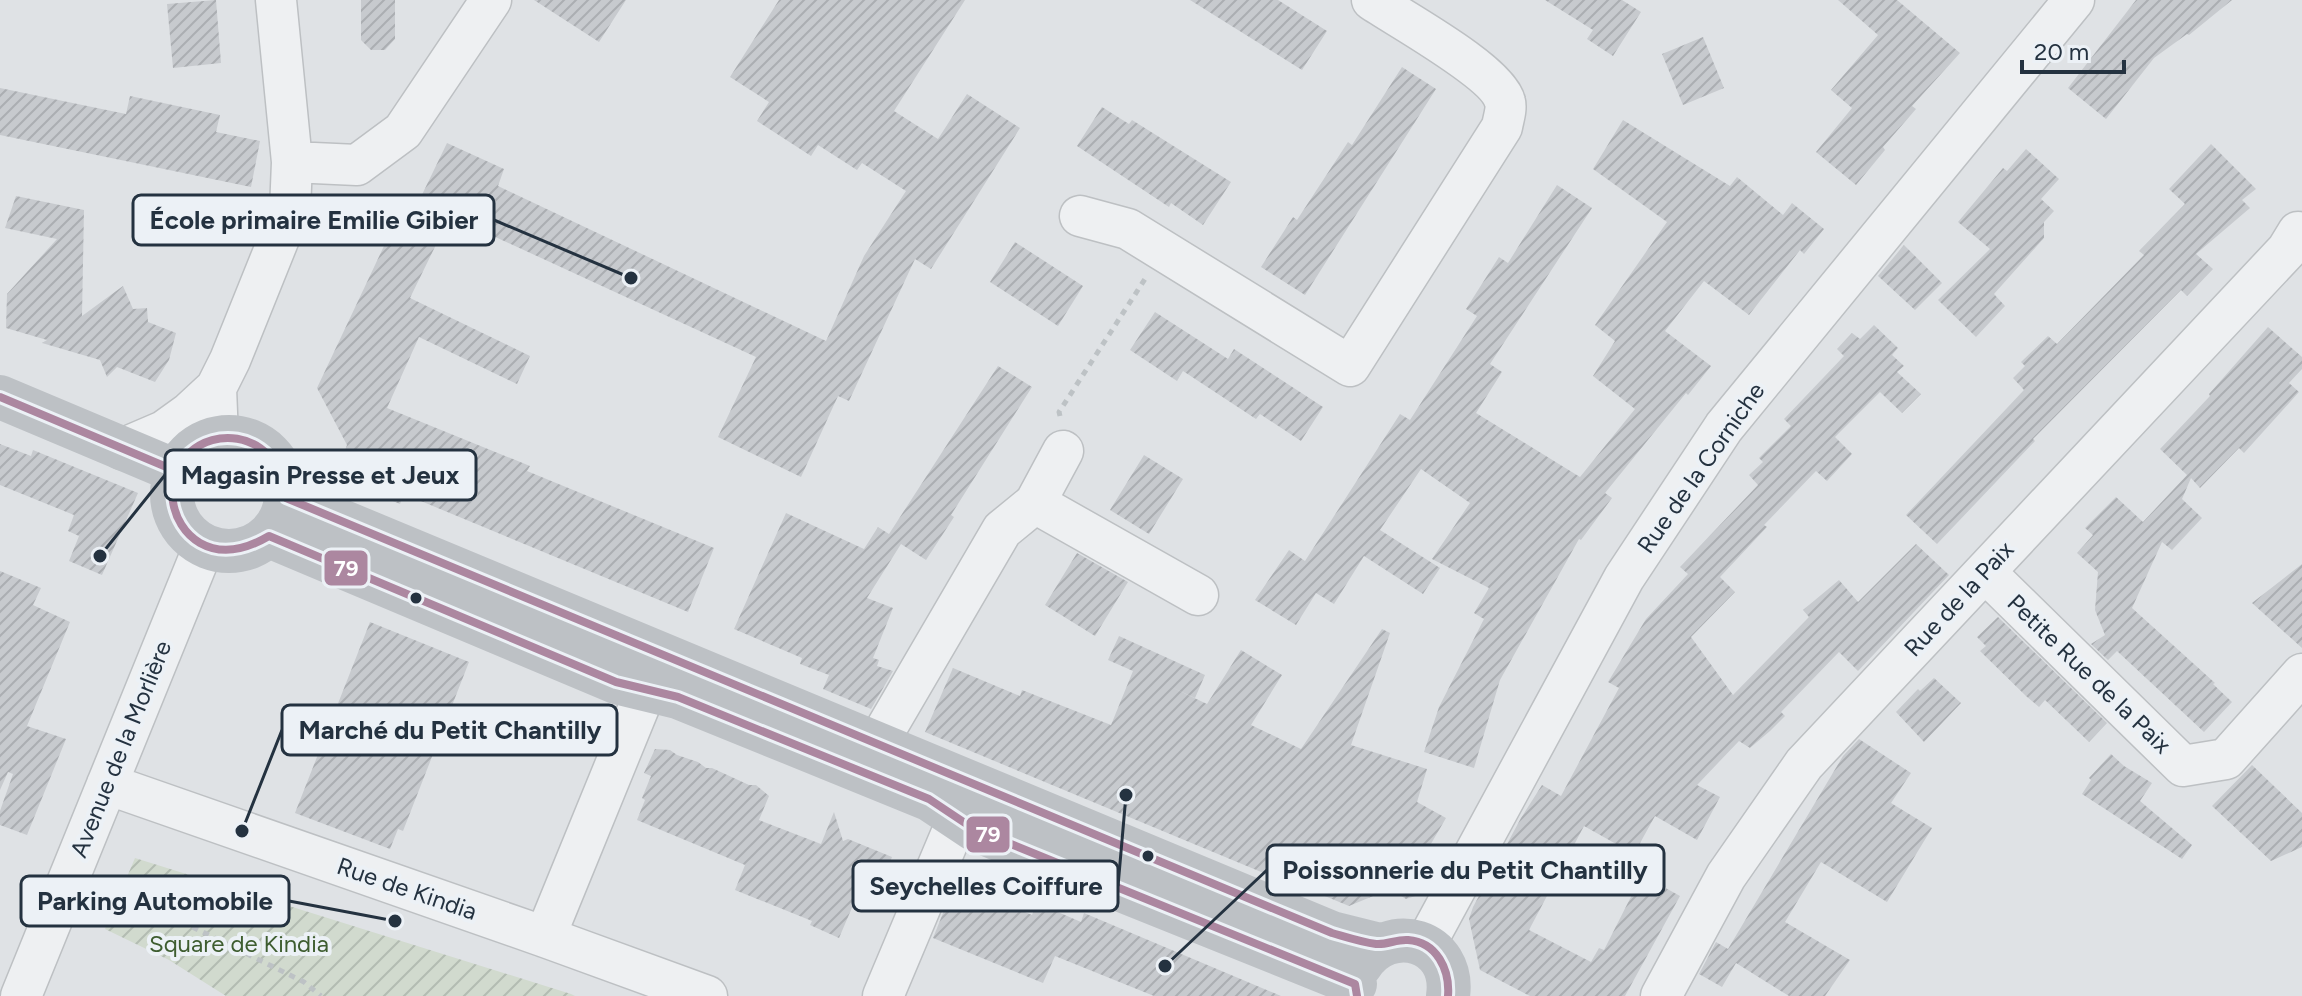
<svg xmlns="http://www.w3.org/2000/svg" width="2302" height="996" viewBox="0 0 2302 996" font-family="Figtree,sans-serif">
<defs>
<pattern id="garden-furrows" width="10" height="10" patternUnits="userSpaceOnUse" patternTransform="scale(2)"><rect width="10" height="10" fill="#d1dace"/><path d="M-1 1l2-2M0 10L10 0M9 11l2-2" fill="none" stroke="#b3bcb2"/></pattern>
<pattern id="building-hatch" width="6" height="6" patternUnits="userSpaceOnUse" patternTransform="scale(2)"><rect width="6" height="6" fill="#c7cace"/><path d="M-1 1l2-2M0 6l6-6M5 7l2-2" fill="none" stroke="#abaeb2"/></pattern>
</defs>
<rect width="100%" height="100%" fill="#dfe2e5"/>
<path fill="url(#garden-furrows)" d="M 135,858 L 571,994 L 575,996 L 226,996 L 169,960 L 105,929 Z"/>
<path fill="url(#building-hatch)" d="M 216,0 L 221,63 L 173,68 L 167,4 Z
M 361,0 L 395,0 L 395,39 L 385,50 L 371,50 L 361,40 Z
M 534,0 L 626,0 L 599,42 Z
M 779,0 L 965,0 L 894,111 L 938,139 L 967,94 L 1020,128 L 931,269 L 915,259 L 849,401 L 838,396 L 801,477 L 718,437 L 756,357 L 450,216 L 410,298 L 530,356 L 517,384 L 419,337 L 387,408 L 530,466 L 527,471 L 714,548 L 688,612 L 404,494 L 400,504 L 354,485 L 358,474 L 339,466 L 347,445 L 317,388 L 392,229 L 403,234 L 447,143 L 504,169 L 498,186 L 826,341 L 864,256 L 906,191 L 862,163 L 857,170 L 818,145 L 811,156 L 757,121 L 769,102 L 730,77 Z
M 1190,0 L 1278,0 L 1327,31 L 1302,70 Z
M 1545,0 L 1622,0 L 1641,12 L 1613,56 L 1587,39 L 1593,30 Z
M 1838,0 L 1897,0 L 1960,53 L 1912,106 L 1916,109 L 1883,147 L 1885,150 L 1856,185 L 1816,152 L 1852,108 L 1831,90 L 1878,35 Z
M 2136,0 L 2232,0 L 2189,35 L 2187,34 L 2154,58 L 2106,119 L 2068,88 Z
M 1703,37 L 1724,88 L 1683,105 L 1662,54 Z
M 1402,67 L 1436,89 L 1305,295 L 1261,267 L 1293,217 L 1297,220 L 1348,142 L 1352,145 Z
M 0,88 L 126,114 L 130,96 L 220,115 L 216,132 L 260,141 L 251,187 L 0,135 Z
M 1102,107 L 1129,124 L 1132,120 L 1231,182 L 1203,225 L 1171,203 L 1169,207 L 1077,146 Z
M 1623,120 L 1730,186 L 1737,177 L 1783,215 L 1792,203 L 1824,229 L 1804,254 L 1800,250 L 1749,315 L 1704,281 L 1665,331 L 1711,366 L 1688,395 L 1686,393 L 1605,493 L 1612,498 L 1581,540 L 1579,539 L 1500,680 L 1474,768 L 1424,752 L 1439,707 L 1484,619 L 1474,613 L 1489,588 L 1432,559 L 1470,503 L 1421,469 L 1380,530 L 1440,568 L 1423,594 L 1364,556 L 1334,604 L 1316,593 L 1296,625 L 1255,600 L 1289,550 L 1305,561 L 1400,414 L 1410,420 L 1477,316 L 1466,309 L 1499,257 L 1508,263 L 1557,185 L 1592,208 L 1490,364 L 1502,372 L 1476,413 L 1580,477 L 1635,409 L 1593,376 L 1615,341 L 1595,325 L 1667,222 L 1593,169 Z
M 2211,144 L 2256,189 L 2242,200 L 2250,208 L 2196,254 L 2213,269 L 2187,296 L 2181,290 L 2033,439 L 2035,441 L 1937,544 L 1906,515 L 2024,390 L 2013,378 L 2025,366 L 2021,362 L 2048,336 L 2057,344 L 2144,255 L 2139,251 L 2185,204 L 2169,189 Z
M 2026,149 L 2059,179 L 2041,199 L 2054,211 L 2044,222 L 2044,238 L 1994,294 L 2005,306 L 1976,337 L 1938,300 L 1990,249 L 1958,222 L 2003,168 L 2007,171 Z
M 16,196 L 84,210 L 82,316 L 123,286 L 133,309 L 147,308 L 148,322 L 176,333 L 169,360 L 155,382 L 117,367 L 107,377 L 100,360 L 42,343 L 47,340 L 6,328 L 7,294 L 57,239 L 5,228 Z
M 1015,242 L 1083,286 L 1058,326 L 990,282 Z
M 1904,245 L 1942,283 L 1915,310 L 1878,276 Z
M 1155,312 L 1228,359 L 1234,349 L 1323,407 L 1301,441 L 1260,414 L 1256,419 L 1183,371 L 1177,381 L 1130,350 Z
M 1874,325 L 1898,348 L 1892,355 L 1904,366 L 1897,372 L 1921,394 L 1902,413 L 1880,392 L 1835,437 L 1852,454 L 1827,481 L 1816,471 L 1764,525 L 1767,527 L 1720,577 L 1735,592 L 1691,637 L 1733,695 L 1809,617 L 1803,610 L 1839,580 L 1858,602 L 1916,544 L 1949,575 L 1858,671 L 1839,652 L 1781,712 L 1785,716 L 1770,731 L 1750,748 L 1739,741 L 1697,785 L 1720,797 L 1697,840 L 1655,816 L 1634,854 L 1584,826 L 1529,930 L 1591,962 L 1599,948 L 1604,950 L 1642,875 L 1680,896 L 1625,996 L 1530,996 L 1480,970 L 1469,919 L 1473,907 L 1521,818 L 1542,785 L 1561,796 L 1619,688 L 1608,682 L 1646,619 L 1688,574 L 1680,567 L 1758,485 L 1749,475 L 1763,462 L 1759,458 L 1791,426 L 1784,419 L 1844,356 L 1837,349 L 1852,333 L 1860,339 Z
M 2268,327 L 2302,357 L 2302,369 L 2289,383 L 2299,392 L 2244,453 L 2239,448 L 2200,488 L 2191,478 L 2182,499 L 2202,518 L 2172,550 L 2162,542 L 2132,608 L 2215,683 L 2213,684 L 2232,702 L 2204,732 L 2117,651 L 2108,660 L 2091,644 L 2105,635 L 2095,610 L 2098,572 L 2077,553 L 2093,535 L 2085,528 L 2116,497 L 2143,522 L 2187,475 L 2160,449 L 2210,396 L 2209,394 Z
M 998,366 L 1032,387 L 951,515 L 954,517 L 926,560 L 901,544 L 867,598 L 893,608 L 873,658 L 879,660 L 877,666 L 893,671 L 871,709 L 823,689 L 829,675 L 800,664 L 802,658 L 734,629 L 786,513 L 864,549 L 878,527 L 889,534 Z
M 0,444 L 31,456 L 33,450 L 138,493 L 102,575 L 69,561 L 79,536 L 68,531 L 74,515 L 0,485 Z
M 1144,455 L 1183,479 L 1149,534 L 1110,510 Z
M 1077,553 L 1128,582 L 1095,636 L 1045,605 Z
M 2302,564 L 2302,648 L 2252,603 Z
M 0,571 L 41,588 L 33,605 L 70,622 L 27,726 L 66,739 L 27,835 L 0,825 L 0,811 L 13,774 L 8,772 L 0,790 Z
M 1998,617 L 2107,723 L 2089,742 L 2045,700 L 2039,707 L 2026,696 L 1980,651 L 1986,646 L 1977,637 Z
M 370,622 L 469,662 L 403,831 L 398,829 L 390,849 L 295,813 Z
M 1382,629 L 1390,633 L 1351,745 L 1427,769 L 1417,802 L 1446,818 L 1414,873 L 1433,882 L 1428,892 L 1406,899 L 1390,889 L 1349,906 L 1286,880 L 1285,882 L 925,732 L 953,668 L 1020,696 L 1022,690 L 1111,725 L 1133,671 L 1108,660 L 1119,636 L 1205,675 L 1195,698 L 1169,686 L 1207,704 L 1241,650 L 1282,675 L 1251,725 L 1301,749 Z
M 1934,678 L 1961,703 L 1924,742 L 1896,712 L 1918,689 L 1920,691 Z
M 1859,739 L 1911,773 L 1891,803 L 1932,828 L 1887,902 L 1821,862 L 1785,922 L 1850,960 L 1825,996 L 1789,996 L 1736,963 L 1722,987 L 1699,974 L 1716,942 L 1728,949 L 1843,756 Z
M 655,749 L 670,750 L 677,755 L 698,762 L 706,768 L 712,768 L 749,785 L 756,785 L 769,796 L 759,820 L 821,844 L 834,812 L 843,841 L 848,839 L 892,857 L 873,903 L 857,896 L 839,938 L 810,925 L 812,921 L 735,890 L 745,865 L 637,820 L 645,800 L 642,798 L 651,776 L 644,773 Z
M 2111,754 L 2124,766 L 2152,783 L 2140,801 L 2192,845 L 2182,859 L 2082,794 L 2091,780 L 2089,778 Z
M 2252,765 L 2302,813 L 2302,847 L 2271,861 L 2212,806 Z
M 955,883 L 1032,915 L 1037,903 L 1081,922 L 1084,913 L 1281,996 L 1154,996 L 1055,956 L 1043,983 L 933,938 Z"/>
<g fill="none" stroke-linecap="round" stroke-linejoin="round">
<g stroke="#bdc0c3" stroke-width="43">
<path id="street" d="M 276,0 L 292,162
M 1080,216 L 1128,229 L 1350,366 L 1502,127 C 1503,120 1507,109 1505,102 C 1498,72 1400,19 1372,0
M 218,437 L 216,388 L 230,360 L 290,211 L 292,162 L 357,165 L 403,131 L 491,0
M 122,449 L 164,431 L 189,413 L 216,388
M 1035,503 L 1198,595
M 1985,572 L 2183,766 L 2226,759 L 2302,674
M 877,744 L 1002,530 L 1035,503 L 1063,451
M 107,784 L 545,937 L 707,996
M 545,937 L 646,690
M 1425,945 L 1624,578 L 1724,427 L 2074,0
M 21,996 L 204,546
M 883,996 L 958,818
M 1661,996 L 1726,876 L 1804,764 L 2287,250 L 2298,232"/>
</g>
<path stroke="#bdc2c5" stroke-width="5" stroke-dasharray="6 6" stroke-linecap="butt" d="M 1060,416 L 1059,412 L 1145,279
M 104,890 L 166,914 L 304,982 L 321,996"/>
<use href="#street" stroke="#eef0f2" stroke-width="40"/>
<path stroke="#bdc1c5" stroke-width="44" d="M 0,397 L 176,471
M172 494a57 57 0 1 1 114 0a57 57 0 1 1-114 0Z
M 286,498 L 1332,933 L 1380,945
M 269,536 L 616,682 L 678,697 L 929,799 L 974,829 L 1111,886 L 1355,984
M 1360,966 C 1389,920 1456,940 1448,996"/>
<g stroke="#ecf1f6" stroke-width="14">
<path id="bus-1" d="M 0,397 L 176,471
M 1357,996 L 1355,984 L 974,829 L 929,799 L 678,697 L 616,682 L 269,536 C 247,549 223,556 200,543 C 169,525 162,477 189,453 C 217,428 260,435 278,468 C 283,477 284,489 286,498 L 1332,933 C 1346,937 1361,942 1376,944 C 1387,945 1397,939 1408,940 C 1437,942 1450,970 1448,996"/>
</g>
<use href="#bus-1" stroke="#ac87a0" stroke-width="8"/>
</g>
<g fill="#243240" stroke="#ecf1f6" stroke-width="3">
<circle cx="416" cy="598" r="7"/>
<circle cx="1148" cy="856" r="7"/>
</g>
<g text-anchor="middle" stroke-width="8" stroke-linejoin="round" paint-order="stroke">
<g font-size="24" fill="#243240" stroke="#ecf1f6">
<text transform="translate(1701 468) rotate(-55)" y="8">Rue de la Corniche</text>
<text transform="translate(1959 599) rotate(-47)" y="8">Rue de la Paix</text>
<text transform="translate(2089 674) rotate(44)" y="8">Petite Rue de la Paix</text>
<text transform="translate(121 749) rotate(-68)" y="8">Avenue de la Morlière</text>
<text transform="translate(407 889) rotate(19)" y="8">Rue de Kindia</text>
</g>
<g font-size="24" fill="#3e5d30" stroke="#ecf1f6">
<text x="239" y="952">Square de Kindia</text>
</g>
</g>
<path fill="none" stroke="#243240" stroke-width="3" d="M631 278L494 220M100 556L165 475M242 831L282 730M1165 966L1267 870M1126 795L1118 886M395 921L289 901"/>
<g fill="#243240" stroke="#ecf1f6" stroke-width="3">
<circle cx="631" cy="278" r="8"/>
<circle cx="100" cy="556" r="8"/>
<circle cx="242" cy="831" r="8"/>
<circle cx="1165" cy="966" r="8"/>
<circle cx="1126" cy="795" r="8"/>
<circle cx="395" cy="921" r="8"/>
</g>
<g fill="#ecf1f6" stroke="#243240" stroke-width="3">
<rect x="133" y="195" width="361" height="50" rx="8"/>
<rect x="165" y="450" width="311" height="50" rx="8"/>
<rect x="282" y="705" width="335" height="50" rx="8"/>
<rect x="1267" y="845" width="397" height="50" rx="8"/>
<rect x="853" y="861" width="265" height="50" rx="8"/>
<rect x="21" y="876" width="268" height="50" rx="8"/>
</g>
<g font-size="26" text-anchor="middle" font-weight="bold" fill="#243240">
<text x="314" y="229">École primaire Emilie Gibier</text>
<text x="320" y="484">Magasin Presse et Jeux</text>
<text x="450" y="739">Marché du Petit Chantilly</text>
<text x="1465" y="879">Poissonnerie du Petit Chantilly</text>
<text x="986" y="895">Seychelles Coiffure</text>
<text x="155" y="910">Parking Automobile</text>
</g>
<g stroke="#ecf1f6" stroke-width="3">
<rect x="323" y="549" width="46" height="38" rx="8" fill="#ac87a0"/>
<rect x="965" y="815" width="46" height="39" rx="8" fill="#ac87a0"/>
</g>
<g font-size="22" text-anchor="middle" font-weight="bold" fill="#fff">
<text x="346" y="576">79</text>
<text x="988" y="842">79</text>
</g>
<path d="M2022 60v12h102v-12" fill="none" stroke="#243240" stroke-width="4"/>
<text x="2034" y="60" font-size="24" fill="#243240" stroke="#ecf1f6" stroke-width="6" paint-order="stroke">20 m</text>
</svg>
